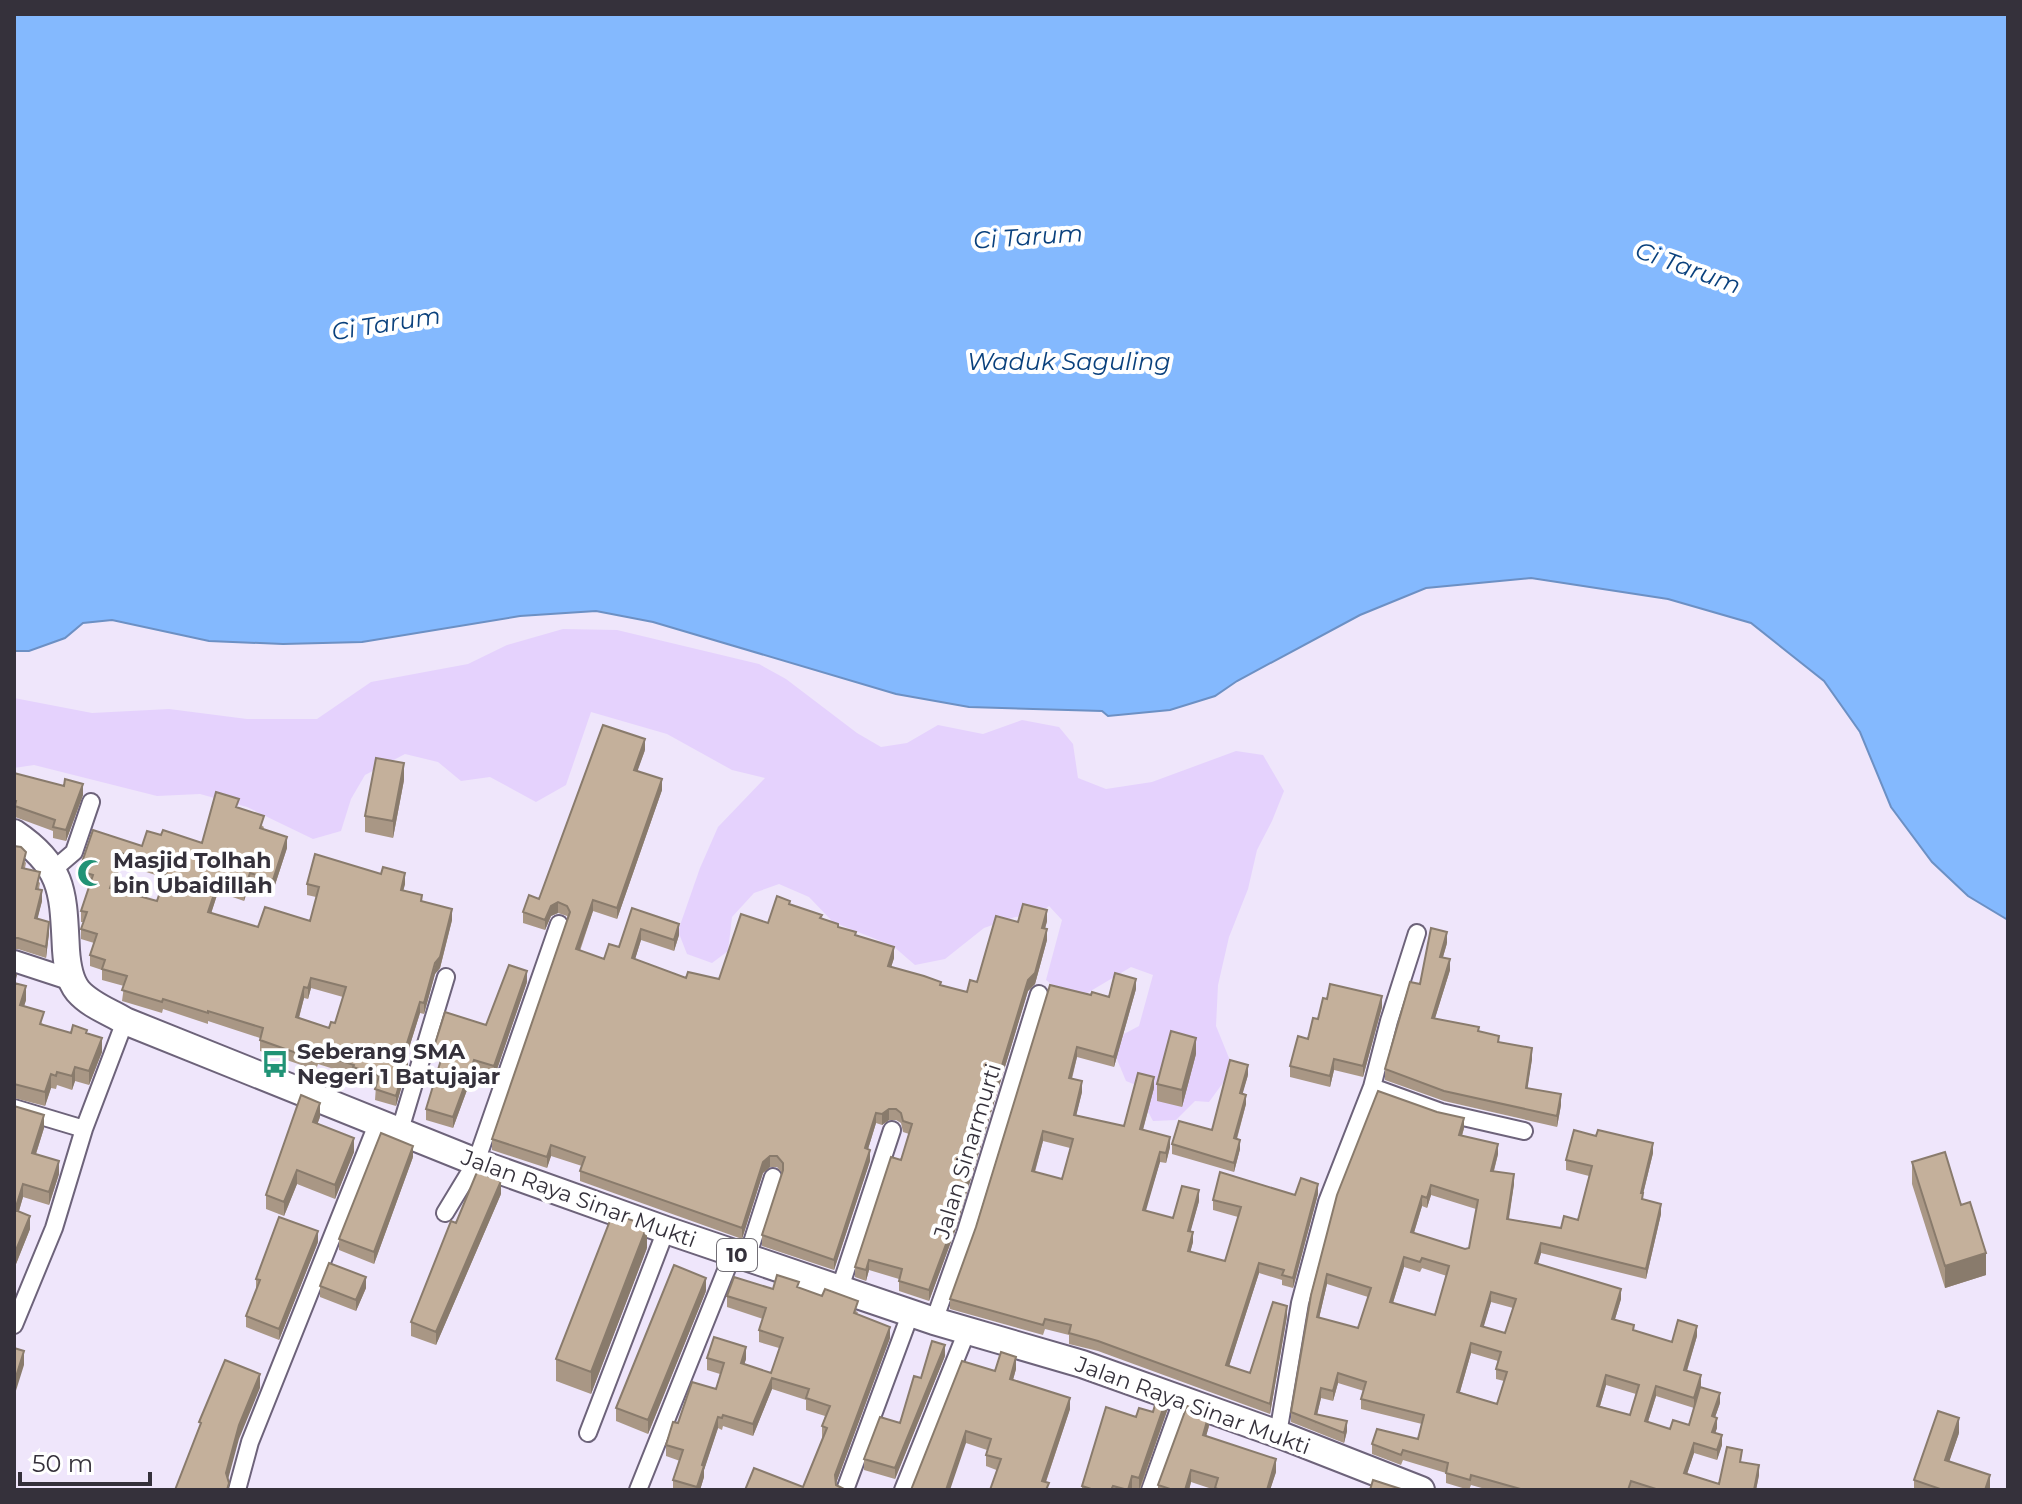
<svg xmlns="http://www.w3.org/2000/svg" width="2022" height="1504" viewBox="0 0 2022 1504" font-family="Montserrat,sans-serif">
<rect width="100%" height="100%" fill="#efe6fb"/>
<path fill="#e5d2fd" d="M 563,629 L 617,630 L 759,664 L 786,679 L 857,733 L 881,747 L 907,743 L 938,725 L 983,734 L 1022,720 L 1059,727 L 1073,744 L 1078,778 L 1106,789 L 1152,782 L 1236,751 L 1263,755 L 1284,791 L 1272,821 L 1257,850 L 1248,889 L 1229,937 L 1218,985 L 1216,1026 L 1229,1058 L 1228,1076 L 1209,1102 L 1195,1101 L 1176,1120 L 1153,1121 L 1145,1106 L 1148,1090 L 1126,1081 L 1116,1057 L 1124,1034 L 1139,1026 L 1153,975 L 1131,967 L 1084,995 L 1063,994 L 1046,980 L 1062,920 L 1049,906 L 1038,915 L 1015,917 L 984,928 L 945,959 L 915,965 L 893,946 L 833,922 L 809,897 L 779,884 L 754,893 L 732,917 L 728,951 L 712,963 L 687,954 L 678,931 L 700,868 L 718,827 L 765,778 L 732,770 L 667,734 L 591,712 L 566,785 L 536,802 L 490,777 L 461,781 L 438,762 L 405,754 L 365,775 L 351,799 L 341,831 L 313,839 L 247,807 L 200,794 L 157,796 L 34,765 L 14,768 L 14,698 L 92,713 L 169,709 L 247,719 L 317,719 L 371,682 L 468,664 L 507,645 Z"/>
<path fill="#84b9fe" stroke="#6c90c4" stroke-width="2" d="M 14,14 L 2008,14 L 2008,920 L 1968,896 L 1932,862 L 1891,807 L 1860,732 L 1824,681 L 1751,623 L 1668,599 L 1531,578 L 1426,588 L 1360,615 L 1237,681 L 1215,696 L 1170,710 L 1108,716 L 1102,711 L 969,707 L 896,694 L 653,622 L 596,611 L 520,616 L 362,642 L 283,644 L 209,641 L 112,620 L 83,623 L 65,638 L 29,651 L 14,651 Z"/>
<g fill="none" stroke-linecap="round" stroke-linejoin="round">
<g stroke="#6d637a" stroke-width="20">
<path id="minor" d="M 53,870 L 74,852 L 91,802
M 1417,933 L 1389,1021 L 1372,1087 L 1441,1112 L 1524,1131
M 14,1108 L 84,1129
M 400,1130 L 446,977
M 445,1213 L 476,1162 L 559,924
M 747,1258 L 773,1177
M 840,1288 L 892,1130
M 934,1321 L 965,1234 L 1039,994
M 14,1325 L 54,1228 L 84,1129 L 125,1021
M 588,1433 L 666,1230
M 1278,1434 L 1300,1303 L 1327,1202 L 1372,1087
M 237,1490 L 250,1442 L 378,1122
M 638,1490 L 733,1253
M 845,1490 L 911,1312
M 903,1490 L 967,1331
M 1150,1490 L 1182,1401"/>
</g>
<g stroke="#6d637a" stroke-width="24">
<path id="tertiary" d="M 14,961 L 72,980"/>
</g>
<g stroke="#6d637a" stroke-width="30">
<path id="trunk" d="M 14,833 C 65,867 63,894 66,950 C 67,964 69,980 78,991 C 90,1005 110,1012 125,1021 L 476,1162 L 666,1230 L 934,1321 L 1082,1364 L 1278,1434 L 1421,1490"/>
</g>
<use href="#minor" stroke="#fff" stroke-width="16"/>
<use href="#tertiary" stroke="#fff" stroke-width="20"/>
<use href="#trunk" stroke="#fff" stroke-width="26"/>
</g>
<path fill="#a99785" fill-rule="evenodd" d="M 645,750 L 637,771 L 662,790 L 617,919 L 593,911 L 580,951 L 604,959 L 619,947 L 632,908 L 679,935 L 674,951 L 641,940 L 635,959 L 686,978 L 719,979 L 768,923 L 790,904 L 856,935 L 894,958 L 891,967 L 941,985 L 967,992 L 977,982 L 1018,922 L 1047,921 L 1045,929 L 1047,940 L 1035,984 L 1028,991 L 955,1231 L 929,1301 L 899,1291 L 899,1279 L 869,1270 L 866,1281 L 855,1277 L 855,1267 L 901,1160 L 909,1134 L 903,1132 L 901,1123 L 896,1120 L 889,1120 L 882,1125 L 876,1123 L 868,1149 L 870,1161 L 834,1270 L 762,1246 L 762,1235 L 782,1173 L 777,1167 L 770,1167 L 763,1173 L 742,1239 L 580,1181 L 580,1171 L 582,1166 L 551,1156 L 547,1168 L 492,1150 L 492,1139 L 568,918 L 567,916 L 558,913 L 551,916 L 545,930 L 523,923 L 523,912 L 539,899 Z
M 14,773 L 83,795 L 66,841 L 53,838 L 53,831 L 15,817 Z
M 404,780 L 393,838 L 365,832 L 365,816 Z
M 239,808 L 264,827 L 263,829 L 287,848 L 273,891 L 250,883 L 244,901 L 218,892 L 211,913 L 258,927 L 310,921 L 316,897 L 307,895 L 307,884 L 405,884 L 403,890 L 452,920 L 440,968 L 435,974 L 424,1014 L 420,1013 L 408,1051 L 408,1065 L 396,1106 L 375,1100 L 376,1086 L 353,1078 L 353,1075 L 318,1064 L 316,1070 L 260,1051 L 260,1038 L 208,1021 L 208,1024 L 163,1009 L 162,1013 L 122,1001 L 124,986 L 102,980 L 102,970 L 90,966 L 90,955 L 94,943 L 81,939 L 81,929 L 84,922 L 81,922 L 81,911 L 90,885 L 79,882 L 79,871 L 93,830 L 142,846 L 161,835 L 202,843 ZM 121,864 L 165,878 L 157,901 L 113,888 ZM 311,988 L 343,997 L 335,1023 L 329,1028 L 299,1018 L 304,998 L 308,999 Z
M 14,846 L 26,863 L 25,868 L 40,883 L 39,889 L 42,901 L 37,919 L 49,933 L 46,958 L 18,949 L 14,949 Z
M 1447,943 L 1443,957 L 1450,970 L 1435,1018 L 1479,1031 L 1532,1059 L 1527,1088 L 1561,1105 L 1557,1127 L 1444,1101 L 1385,1080 L 1385,1069 L 1420,984 Z
M 14,975 L 16,983 L 26,1000 L 24,1006 L 44,1025 L 71,1033 L 87,1033 L 102,1052 L 89,1085 L 75,1081 L 72,1090 L 57,1085 L 56,1089 L 51,1088 L 45,1106 L 14,1098 Z
M 527,982 L 494,1078 L 474,1071 L 453,1128 L 426,1120 L 426,1109 L 441,1060 L 434,1058 L 434,1047 L 486,1025 Z
M 1136,989 L 1114,1067 L 1077,1057 L 1072,1079 L 1082,1092 L 1076,1115 L 1124,1126 L 1154,1088 L 1143,1130 L 1170,1147 L 1166,1163 L 1160,1162 L 1145,1211 L 1173,1218 L 1199,1201 L 1190,1232 L 1193,1242 L 1190,1252 L 1225,1261 L 1238,1217 L 1213,1210 L 1213,1200 L 1318,1194 L 1293,1288 L 1282,1285 L 1282,1280 L 1259,1273 L 1229,1366 L 1250,1373 L 1287,1316 L 1270,1414 L 1098,1351 L 1069,1344 L 1069,1335 L 1045,1329 L 1043,1335 L 950,1309 L 950,1299 L 1091,995 L 1109,997 ZM 1043,1141 L 1070,1148 L 1062,1179 L 1035,1172 Z
M 1382,1007 L 1363,1077 L 1334,1070 L 1330,1087 L 1290,1077 L 1290,1066 L 1308,1039 L 1318,1019 Z
M 1196,1054 L 1182,1107 L 1157,1101 L 1157,1084 Z
M 1248,1075 L 1242,1094 L 1246,1104 L 1237,1139 L 1240,1149 L 1234,1172 L 1172,1154 L 1172,1144 L 1212,1130 Z
M 14,1106 L 44,1128 L 36,1154 L 59,1174 L 49,1205 L 23,1197 L 19,1211 L 30,1229 L 14,1269 Z
M 320,1117 L 317,1124 L 354,1152 L 335,1199 L 297,1184 L 284,1216 L 266,1209 L 266,1195 Z
M 1464,1128 L 1462,1136 L 1498,1154 L 1494,1171 L 1514,1184 L 1509,1219 L 1561,1228 L 1578,1220 L 1589,1176 L 1566,1170 L 1566,1160 L 1653,1153 L 1643,1194 L 1643,1199 L 1661,1214 L 1646,1279 L 1541,1253 L 1538,1264 L 1621,1299 L 1615,1319 L 1634,1331 L 1672,1342 L 1697,1336 L 1687,1371 L 1701,1385 L 1694,1408 L 1656,1396 L 1648,1422 L 1670,1429 L 1689,1425 L 1720,1403 L 1715,1417 L 1717,1428 L 1715,1433 L 1722,1445 L 1717,1460 L 1694,1453 L 1687,1474 L 1719,1484 L 1742,1462 L 1759,1475 L 1756,1490 L 1489,1490 L 1471,1485 L 1469,1490 L 1446,1483 L 1446,1473 L 1403,1460 L 1401,1465 L 1372,1454 L 1372,1444 L 1418,1439 L 1422,1424 L 1361,1409 L 1361,1399 L 1364,1391 L 1338,1383 L 1333,1401 L 1321,1398 L 1317,1414 L 1347,1431 L 1344,1443 L 1291,1422 L 1291,1412 L 1337,1195 ZM 1431,1195 L 1476,1209 L 1469,1248 L 1465,1249 L 1414,1233 L 1422,1206 L 1427,1208 ZM 1404,1267 L 1420,1272 L 1422,1268 L 1447,1276 L 1435,1315 L 1393,1303 ZM 1327,1284 L 1368,1297 L 1358,1328 L 1319,1318 ZM 1491,1302 L 1513,1308 L 1505,1333 L 1483,1327 ZM 1471,1353 L 1498,1361 L 1496,1369 L 1496,1379 L 1504,1381 L 1497,1404 L 1460,1392 ZM 1606,1385 L 1636,1394 L 1630,1415 L 1600,1406 Z
M 413,1157 L 374,1264 L 339,1250 L 339,1239 Z
M 1912,1162 L 1961,1205 L 1986,1275 L 1945,1288 L 1912,1184 Z
M 501,1194 L 436,1345 L 411,1336 L 411,1322 L 456,1223 Z
M 318,1242 L 279,1340 L 246,1327 L 246,1316 L 256,1290 L 256,1279 Z
M 647,1248 L 591,1394 L 556,1381 L 556,1359 Z
M 320,1286 L 366,1288 L 356,1311 L 320,1297 Z
M 799,1288 L 858,1312 L 857,1314 L 890,1338 L 836,1483 L 803,1487 L 823,1438 L 822,1437 L 822,1426 L 825,1416 L 806,1410 L 806,1400 L 772,1389 L 753,1436 L 723,1426 L 722,1430 L 718,1428 L 704,1470 L 704,1477 L 700,1490 L 673,1490 L 673,1480 L 680,1461 L 666,1456 L 666,1445 L 678,1423 L 716,1389 L 720,1374 L 707,1370 L 707,1358 L 746,1359 L 744,1364 L 771,1373 L 779,1348 L 759,1342 L 759,1330 L 763,1319 L 727,1307 L 727,1296 L 773,1289 Z
M 706,1291 L 648,1434 L 616,1421 L 616,1408 Z
M 945,1356 L 895,1479 L 864,1470 L 864,1459 L 900,1423 L 921,1378 Z
M 1016,1369 L 1013,1380 L 1070,1409 L 1046,1482 L 1049,1490 L 986,1466 L 986,1455 L 987,1450 L 966,1443 L 911,1490 L 995,1371 Z
M 1167,1411 L 1140,1490 L 1082,1490 L 1082,1486 L 1136,1417 L 1153,1412 Z
M 1209,1426 L 1206,1436 L 1276,1472 L 1270,1490 L 1215,1490 L 1191,1482 L 1189,1490 L 1158,1490 L 1158,1485 Z
M 1959,1433 L 1949,1461 L 1990,1490 L 1914,1490 L 1914,1480 Z"/>
<path fill="#897b6c" d="M 645,739 L 645,750 L 634,781 L 634,770 Z
M 404,763 L 404,780 L 393,838 L 393,821 Z
M 662,779 L 662,790 L 617,919 L 617,908 Z
M 83,784 L 83,795 L 66,841 L 66,830 Z
M 287,837 L 287,848 L 273,891 L 273,880 Z
M 121,853 L 121,864 L 110,898 L 110,888 Z
M 250,873 L 250,883 L 244,901 L 244,890 Z
M 405,873 L 405,884 L 401,900 L 401,890 Z
M 218,882 L 218,892 L 208,923 L 208,912 Z
M 42,890 L 42,901 L 35,929 L 35,918 Z
M 593,900 L 593,911 L 576,960 L 576,949 Z
M 558,902 L 558,913 L 551,916 L 545,930 L 545,920 L 551,906 Z
M 452,909 L 452,920 L 440,968 L 435,974 L 424,1014 L 424,1003 Z
M 1047,910 L 1047,921 L 1042,939 L 1042,928 Z
M 49,922 L 49,933 L 46,958 L 46,947 Z
M 679,924 L 679,935 L 674,951 L 674,940 Z
M 641,929 L 641,940 L 632,969 L 632,958 Z
M 1047,929 L 1047,940 L 1035,984 L 1028,991 L 955,1231 L 929,1301 L 929,1290 L 1028,980 Z
M 1447,932 L 1447,943 L 1440,967 L 1440,957 Z
M 894,947 L 894,958 L 888,977 L 888,966 Z
M 1450,959 L 1450,970 L 1432,1028 L 1432,1018 Z
M 527,971 L 527,982 L 494,1078 L 494,1066 Z
M 311,978 L 311,988 L 308,999 L 308,988 Z
M 1136,979 L 1136,989 L 1114,1067 L 1114,1057 Z
M 26,986 L 26,1000 L 20,1019 L 20,1005 Z
M 304,987 L 304,998 L 296,1028 L 296,1017 Z
M 1382,996 L 1382,1007 L 1363,1077 L 1363,1066 Z
M 420,1002 L 420,1013 L 404,1064 L 404,1053 L 408,1040 Z
M 102,1038 L 102,1052 L 89,1085 L 89,1071 Z
M 1196,1038 L 1196,1054 L 1182,1107 L 1182,1090 Z
M 1077,1047 L 1077,1057 L 1069,1088 L 1069,1078 Z
M 1532,1048 L 1532,1059 L 1526,1099 L 1526,1088 Z
M 408,1054 L 408,1065 L 396,1106 L 396,1096 Z
M 1334,1059 L 1334,1070 L 1330,1087 L 1330,1076 Z
M 474,1060 L 474,1071 L 453,1128 L 453,1117 Z
M 1248,1065 L 1248,1075 L 1240,1103 L 1240,1093 Z
M 75,1067 L 75,1081 L 72,1090 L 72,1076 Z
M 51,1074 L 51,1088 L 45,1106 L 45,1092 Z
M 1154,1077 L 1154,1088 L 1140,1140 L 1140,1129 Z
M 1082,1081 L 1082,1092 L 1074,1125 L 1074,1115 Z
M 1561,1094 L 1561,1105 L 1557,1127 L 1557,1116 Z
M 1246,1095 L 1246,1104 L 1234,1148 L 1234,1138 Z
M 320,1103 L 320,1117 L 313,1136 L 313,1122 Z
M 889,1109 L 889,1120 L 882,1125 L 882,1114 Z
M 876,1113 L 876,1123 L 865,1159 L 865,1148 Z
M 44,1115 L 44,1128 L 32,1166 L 32,1153 Z
M 1464,1118 L 1464,1128 L 1459,1145 L 1459,1135 Z
M 1043,1131 L 1043,1141 L 1032,1181 L 1032,1171 Z
M 1170,1137 L 1170,1147 L 1166,1163 L 1166,1153 Z
M 354,1138 L 354,1152 L 335,1199 L 335,1185 Z
M 1240,1140 L 1240,1149 L 1234,1172 L 1234,1163 Z
M 1653,1143 L 1653,1153 L 1643,1194 L 1643,1203 L 1641,1193 Z
M 1498,1144 L 1498,1154 L 1491,1181 L 1491,1171 Z
M 551,1145 L 551,1156 L 547,1168 L 547,1157 Z
M 413,1146 L 413,1157 L 374,1264 L 374,1252 Z
M 870,1150 L 870,1161 L 834,1270 L 834,1260 Z
M 1160,1152 L 1160,1162 L 1143,1221 L 1143,1210 Z
M 770,1156 L 770,1167 L 763,1173 L 742,1239 L 742,1228 L 763,1162 Z
M 59,1161 L 59,1174 L 49,1205 L 49,1192 Z
M 297,1170 L 297,1184 L 284,1216 L 284,1202 Z
M 1514,1174 L 1514,1184 L 1507,1229 L 1507,1219 Z
M 501,1181 L 501,1194 L 436,1345 L 436,1332 Z
M 23,1184 L 23,1197 L 15,1224 L 15,1210 Z
M 1318,1184 L 1318,1194 L 1293,1288 L 1293,1278 Z
M 1431,1185 L 1431,1195 L 1427,1208 L 1427,1198 Z
M 1199,1190 L 1199,1201 L 1188,1241 L 1188,1231 Z
M 1422,1196 L 1422,1206 L 1411,1242 L 1411,1232 Z
M 1661,1204 L 1661,1214 L 1646,1279 L 1646,1269 Z
M 30,1216 L 30,1229 L 14,1269 L 14,1255 Z
M 647,1226 L 647,1248 L 591,1394 L 591,1372 Z
M 318,1231 L 318,1242 L 279,1340 L 279,1329 Z
M 1193,1232 L 1193,1242 L 1188,1261 L 1188,1251 Z
M 1541,1243 L 1541,1253 L 1535,1273 L 1535,1263 Z
M 1986,1253 L 1986,1275 L 1945,1288 L 1945,1266 Z
M 1404,1257 L 1404,1267 L 1390,1312 L 1390,1302 Z
M 869,1260 L 869,1270 L 866,1281 L 866,1270 Z
M 1259,1263 L 1259,1273 L 1226,1376 L 1226,1365 Z
M 1327,1274 L 1327,1284 L 1317,1327 L 1317,1317 Z
M 366,1277 L 366,1288 L 356,1311 L 356,1300 Z
M 706,1278 L 706,1291 L 648,1434 L 648,1420 Z
M 1621,1289 L 1621,1299 L 1612,1329 L 1612,1319 Z
M 1491,1292 L 1491,1302 L 1481,1336 L 1481,1326 Z
M 1287,1306 L 1287,1316 L 1270,1414 L 1270,1404 Z
M 1697,1326 L 1697,1336 L 1684,1380 L 1684,1370 Z
M 890,1327 L 890,1338 L 835,1486 L 835,1475 Z
M 1471,1343 L 1471,1353 L 1457,1402 L 1457,1392 Z
M 945,1345 L 945,1356 L 895,1479 L 895,1468 Z
M 746,1347 L 746,1359 L 741,1375 L 741,1363 Z
M 24,1351 L 24,1365 L 14,1397 L 14,1383 Z
M 1016,1357 L 1016,1369 L 1010,1390 L 1010,1379 Z
M 1338,1373 L 1338,1383 L 1333,1401 L 1333,1391 Z
M 260,1374 L 260,1388 L 239,1439 L 226,1487 L 226,1473 L 239,1425 Z
M 1606,1375 L 1606,1385 L 1597,1416 L 1597,1406 Z
M 1701,1375 L 1701,1385 L 1694,1408 L 1694,1398 Z
M 772,1378 L 772,1389 L 753,1436 L 753,1424 Z
M 1656,1386 L 1656,1396 L 1645,1431 L 1645,1421 Z
M 1321,1388 L 1321,1398 L 1315,1424 L 1315,1414 Z
M 1720,1393 L 1720,1403 L 1712,1426 L 1712,1416 Z
M 1167,1397 L 1167,1411 L 1139,1490 L 1139,1478 Z
M 1070,1398 L 1070,1409 L 1043,1490 L 1042,1481 Z
M 1209,1414 L 1209,1426 L 1203,1447 L 1203,1435 Z
M 718,1417 L 718,1428 L 704,1470 L 704,1477 L 700,1490 L 697,1490 L 702,1465 Z
M 1717,1418 L 1717,1428 L 1712,1442 L 1712,1432 Z
M 1959,1418 L 1959,1433 L 1945,1474 L 1945,1460 Z
M 1347,1421 L 1347,1431 L 1344,1443 L 1344,1433 Z
M 966,1431 L 966,1443 L 950,1490 L 946,1490 Z
M 1722,1435 L 1722,1445 L 1717,1460 L 1717,1450 Z
M 1694,1443 L 1694,1453 L 1684,1483 L 1684,1473 Z
M 1276,1459 L 1276,1472 L 1270,1490 L 1267,1490 Z
M 1759,1465 L 1759,1475 L 1756,1490 L 1754,1490 Z
M 1191,1470 L 1191,1482 L 1189,1490 L 1185,1490 Z
M 1990,1475 L 1990,1490 L 1985,1490 Z
M 1132,1476 L 1132,1490 L 1128,1490 Z"/>
<path fill="#c4b09b" stroke="#897b6c" stroke-width="2" fill-rule="evenodd" d="M 603,725 L 645,739 L 634,770 L 662,779 L 617,908 L 593,900 L 576,949 L 604,959 L 609,944 L 619,947 L 632,908 L 679,924 L 674,940 L 641,929 L 632,958 L 686,978 L 688,972 L 719,979 L 741,914 L 768,923 L 777,896 L 790,901 L 789,904 L 822,915 L 820,918 L 838,924 L 838,927 L 856,932 L 855,935 L 894,947 L 888,966 L 924,976 L 941,982 L 940,985 L 967,992 L 970,980 L 977,982 L 996,916 L 1018,922 L 1023,904 L 1047,910 L 1042,928 L 1047,929 L 1035,973 L 1028,980 L 955,1220 L 929,1290 L 899,1281 L 902,1269 L 869,1260 L 866,1270 L 855,1267 L 891,1157 L 901,1160 L 912,1124 L 903,1121 L 901,1113 L 896,1109 L 889,1109 L 882,1114 L 876,1113 L 865,1148 L 870,1150 L 834,1260 L 762,1235 L 783,1170 L 783,1163 L 777,1156 L 770,1156 L 763,1162 L 742,1228 L 580,1171 L 585,1157 L 551,1145 L 547,1157 L 492,1139 L 570,912 L 567,906 L 558,902 L 551,906 L 545,920 L 523,912 L 529,895 L 539,899 Z
M 376,758 L 404,763 L 393,821 L 365,816 Z
M 14,773 L 64,786 L 65,779 L 83,784 L 66,830 L 53,827 L 55,820 L 15,806 L 16,801 L 14,801 Z
M 216,792 L 239,799 L 236,807 L 264,816 L 260,828 L 287,837 L 273,880 L 250,873 L 244,890 L 218,882 L 208,912 L 258,927 L 265,907 L 310,921 L 319,887 L 307,884 L 315,854 L 381,874 L 383,867 L 405,873 L 401,890 L 422,895 L 421,901 L 452,909 L 440,957 L 435,963 L 424,1003 L 420,1002 L 408,1040 L 404,1053 L 408,1054 L 396,1096 L 375,1089 L 379,1076 L 353,1067 L 354,1065 L 318,1053 L 316,1060 L 260,1040 L 263,1028 L 208,1011 L 208,1013 L 163,999 L 162,1002 L 122,990 L 127,976 L 102,969 L 105,960 L 90,955 L 97,934 L 81,929 L 87,912 L 81,911 L 93,875 L 79,871 L 93,830 L 142,846 L 147,831 L 161,835 L 163,830 L 202,843 ZM 121,853 L 168,868 L 157,901 L 110,888 ZM 311,978 L 346,987 L 335,1023 L 331,1022 L 329,1028 L 296,1017 L 304,987 L 308,988 Z
M 14,846 L 21,847 L 26,852 L 22,868 L 40,872 L 36,889 L 42,890 L 35,918 L 49,922 L 46,947 L 18,938 L 14,938 Z
M 1431,928 L 1447,932 L 1440,957 L 1450,959 L 1432,1018 L 1479,1027 L 1478,1031 L 1499,1036 L 1498,1042 L 1532,1048 L 1526,1088 L 1561,1094 L 1557,1116 L 1444,1091 L 1385,1069 L 1410,982 L 1420,984 Z
M 509,965 L 527,971 L 494,1066 L 474,1060 L 453,1117 L 426,1109 L 444,1050 L 434,1047 L 445,1012 L 486,1025 Z
M 1115,973 L 1136,979 L 1114,1057 L 1077,1047 L 1069,1078 L 1082,1081 L 1074,1115 L 1124,1126 L 1138,1073 L 1154,1077 L 1140,1129 L 1170,1137 L 1166,1153 L 1160,1152 L 1143,1210 L 1173,1218 L 1182,1186 L 1199,1190 L 1188,1231 L 1193,1232 L 1188,1251 L 1225,1261 L 1241,1207 L 1213,1200 L 1220,1172 L 1295,1195 L 1301,1178 L 1318,1184 L 1293,1278 L 1282,1275 L 1284,1270 L 1259,1263 L 1226,1365 L 1250,1373 L 1273,1302 L 1287,1306 L 1270,1404 L 1098,1341 L 1069,1333 L 1071,1325 L 1045,1319 L 1043,1325 L 950,1299 L 976,1227 L 1050,985 L 1091,995 L 1092,992 L 1109,997 ZM 1043,1131 L 1073,1139 L 1062,1179 L 1032,1171 Z
M 14,975 L 16,975 L 14,983 L 26,986 L 20,1005 L 44,1012 L 40,1024 L 71,1033 L 73,1025 L 87,1030 L 86,1033 L 102,1038 L 89,1071 L 75,1067 L 72,1076 L 57,1072 L 56,1076 L 51,1074 L 45,1092 L 14,1084 Z
M 1330,984 L 1382,996 L 1363,1066 L 1334,1059 L 1330,1076 L 1290,1066 L 1298,1036 L 1308,1039 L 1313,1018 L 1318,1019 L 1323,998 L 1327,999 Z
M 1171,1031 L 1196,1038 L 1182,1090 L 1157,1084 Z
M 1230,1060 L 1248,1065 L 1240,1093 L 1246,1095 L 1234,1138 L 1240,1140 L 1234,1163 L 1172,1144 L 1179,1121 L 1212,1130 Z
M 1378,1091 L 1437,1112 L 1464,1118 L 1459,1135 L 1498,1144 L 1491,1171 L 1514,1174 L 1507,1219 L 1561,1228 L 1564,1216 L 1578,1220 L 1592,1166 L 1566,1160 L 1574,1130 L 1596,1136 L 1598,1130 L 1653,1143 L 1641,1193 L 1643,1193 L 1642,1199 L 1661,1204 L 1646,1269 L 1541,1243 L 1535,1263 L 1621,1289 L 1612,1319 L 1634,1325 L 1633,1330 L 1672,1342 L 1678,1320 L 1697,1326 L 1684,1370 L 1701,1375 L 1694,1398 L 1656,1386 L 1645,1421 L 1670,1429 L 1673,1420 L 1689,1425 L 1700,1387 L 1720,1393 L 1712,1416 L 1717,1418 L 1712,1432 L 1722,1435 L 1717,1450 L 1694,1443 L 1684,1473 L 1719,1484 L 1727,1447 L 1742,1450 L 1740,1462 L 1759,1465 L 1754,1490 L 1659,1490 L 1631,1481 L 1628,1490 L 1524,1490 L 1471,1475 L 1470,1480 L 1446,1473 L 1448,1463 L 1403,1450 L 1401,1455 L 1372,1444 L 1377,1429 L 1418,1439 L 1424,1415 L 1361,1399 L 1366,1382 L 1338,1373 L 1333,1391 L 1321,1388 L 1315,1414 L 1347,1421 L 1344,1433 L 1291,1412 L 1311,1295 L 1337,1195 ZM 1431,1185 L 1478,1200 L 1469,1248 L 1465,1249 L 1411,1232 L 1422,1196 L 1427,1198 ZM 1404,1257 L 1420,1262 L 1422,1258 L 1449,1266 L 1435,1315 L 1390,1302 ZM 1327,1274 L 1371,1288 L 1358,1328 L 1317,1317 ZM 1491,1292 L 1516,1299 L 1505,1333 L 1481,1326 ZM 1471,1343 L 1501,1352 L 1496,1369 L 1507,1372 L 1497,1404 L 1457,1392 ZM 1606,1375 L 1639,1385 L 1630,1415 L 1597,1406 Z
M 301,1095 L 320,1103 L 313,1122 L 354,1138 L 335,1185 L 297,1170 L 284,1202 L 266,1195 Z
M 14,1106 L 44,1115 L 32,1153 L 59,1161 L 49,1192 L 23,1184 L 15,1210 L 30,1216 L 14,1255 Z
M 381,1133 L 413,1146 L 374,1252 L 339,1239 Z
M 1945,1152 L 1961,1205 L 1970,1202 L 1986,1253 L 1945,1266 L 1912,1162 Z
M 477,1172 L 501,1181 L 436,1332 L 411,1322 L 451,1221 L 456,1223 Z
M 613,1213 L 647,1226 L 591,1372 L 556,1359 Z
M 279,1217 L 318,1231 L 279,1329 L 246,1316 L 260,1280 L 256,1279 Z
M 329,1263 L 366,1277 L 356,1300 L 320,1286 Z
M 674,1265 L 706,1278 L 648,1420 L 616,1408 Z
M 777,1275 L 799,1282 L 797,1287 L 822,1296 L 825,1289 L 858,1301 L 854,1313 L 890,1327 L 835,1475 L 836,1485 L 846,1490 L 745,1490 L 754,1468 L 803,1487 L 827,1428 L 822,1426 L 830,1406 L 806,1398 L 809,1389 L 772,1378 L 753,1424 L 723,1415 L 722,1418 L 718,1417 L 702,1465 L 704,1466 L 697,1487 L 673,1480 L 683,1450 L 666,1445 L 673,1422 L 678,1423 L 692,1382 L 716,1389 L 724,1363 L 707,1358 L 714,1337 L 746,1347 L 741,1363 L 771,1373 L 783,1338 L 759,1330 L 766,1308 L 727,1296 L 734,1277 L 773,1289 Z
M 932,1341 L 945,1345 L 895,1468 L 864,1459 L 880,1417 L 900,1423 L 914,1376 L 921,1378 Z
M 14,1348 L 24,1351 L 14,1383 Z
M 1001,1352 L 1016,1357 L 1010,1379 L 1070,1398 L 1042,1481 L 1049,1483 L 1046,1490 L 990,1490 L 1001,1459 L 986,1455 L 991,1439 L 966,1431 L 946,1490 L 911,1490 L 962,1361 L 995,1371 Z
M 225,1360 L 260,1374 L 239,1425 L 226,1473 L 229,1483 L 227,1490 L 175,1490 L 201,1423 L 199,1422 Z
M 1158,1394 L 1167,1397 L 1139,1478 L 1132,1476 L 1128,1490 L 1113,1486 L 1111,1490 L 1094,1490 L 1082,1486 L 1106,1407 L 1136,1417 L 1139,1408 L 1153,1412 Z
M 1187,1406 L 1209,1414 L 1203,1435 L 1276,1459 L 1267,1490 L 1220,1490 L 1215,1488 L 1218,1478 L 1191,1470 L 1185,1490 L 1173,1490 L 1158,1485 Z
M 1938,1411 L 1959,1418 L 1945,1460 L 1990,1475 L 1985,1490 L 1943,1490 L 1914,1480 Z
M 1373,1480 L 1404,1490 L 1370,1490 Z"/>
<defs>
<g id="mosque-bare" transform="scale(2.16)"><path d="M3.5-4.9A6 6 0 1 0 3.5 4.9A5 5 0 1 1 3.5-4.9Z" fill="#219376" stroke="#fff" stroke-width="2.5" paint-order="stroke"/></g>
<g id="bus-bare" transform="scale(2.16)"><path d="M-5-6H5V4H4V6H2V4H-2V6H-4V4H-5ZM-3.5-4V0h7V-4ZM-3.5 1.2v1.5H-2V1.2ZM2 1.2v1.5H3.5V1.2Z" fill="#219376" stroke="#fff" stroke-width="2.5" paint-order="stroke"/></g>
</defs>
<g fill-rule="evenodd">
<use href="#mosque-bare" x="91" y="873"/>
<use href="#bus-bare" x="275" y="1064"/>
</g>
<g text-anchor="middle" stroke-width="8" stroke-linejoin="round" paint-order="stroke">
<rect fill="#fff" stroke="#726f76" stroke-width="2" x="717" y="1239" width="40" height="32" rx="6"/>
<g font-size="20" font-weight="bold" fill="#35313b">
<text x="737" y="1262">10</text>
</g>
<g font-size="22" font-weight="bold" fill="#35313b" stroke="#fff" text-anchor="start">
<text x="113" y="868">Masjid Tolhah<tspan x="113" dy="25">bin Ubaidillah</tspan></text>
<text x="297" y="1059">Seberang SMA<tspan x="297" dy="25">Negeri 1 Batujajar</tspan></text>
</g>
<g font-size="22" fill="#35313b" stroke="#fff">
<text transform="translate(967 1151) rotate(-73)" y="8">Jalan Sinarmurti</text>
<text transform="translate(579 1198) rotate(20)" y="8">Jalan Raya Sinar Mukti</text>
<text transform="translate(1193 1405) rotate(20)" y="8">Jalan Raya Sinar Mukti</text>
</g>
<g font-size="24" font-style="italic" fill="#0a417d" stroke="#fff">
<text transform="translate(1028 237) rotate(-4)" y="8">Ci Tarum</text>
<text transform="translate(1688 268) rotate(20)" y="8">Ci Tarum</text>
<text transform="translate(386 324) rotate(-9)" y="8">Ci Tarum</text>
<text x="1069" y="370">Waduk Saguling</text>
</g>
</g>
<rect width="2022" height="1504" fill="none" stroke="#35313b" stroke-width="32"/>
<path d="M20 1472v12h130v-12" fill="none" stroke="#35313b" stroke-width="4"/>
<text x="32" y="1472" font-size="24" fill="#35313b" stroke="#ffffff" stroke-width="6" paint-order="stroke">50 m</text>
</svg>
